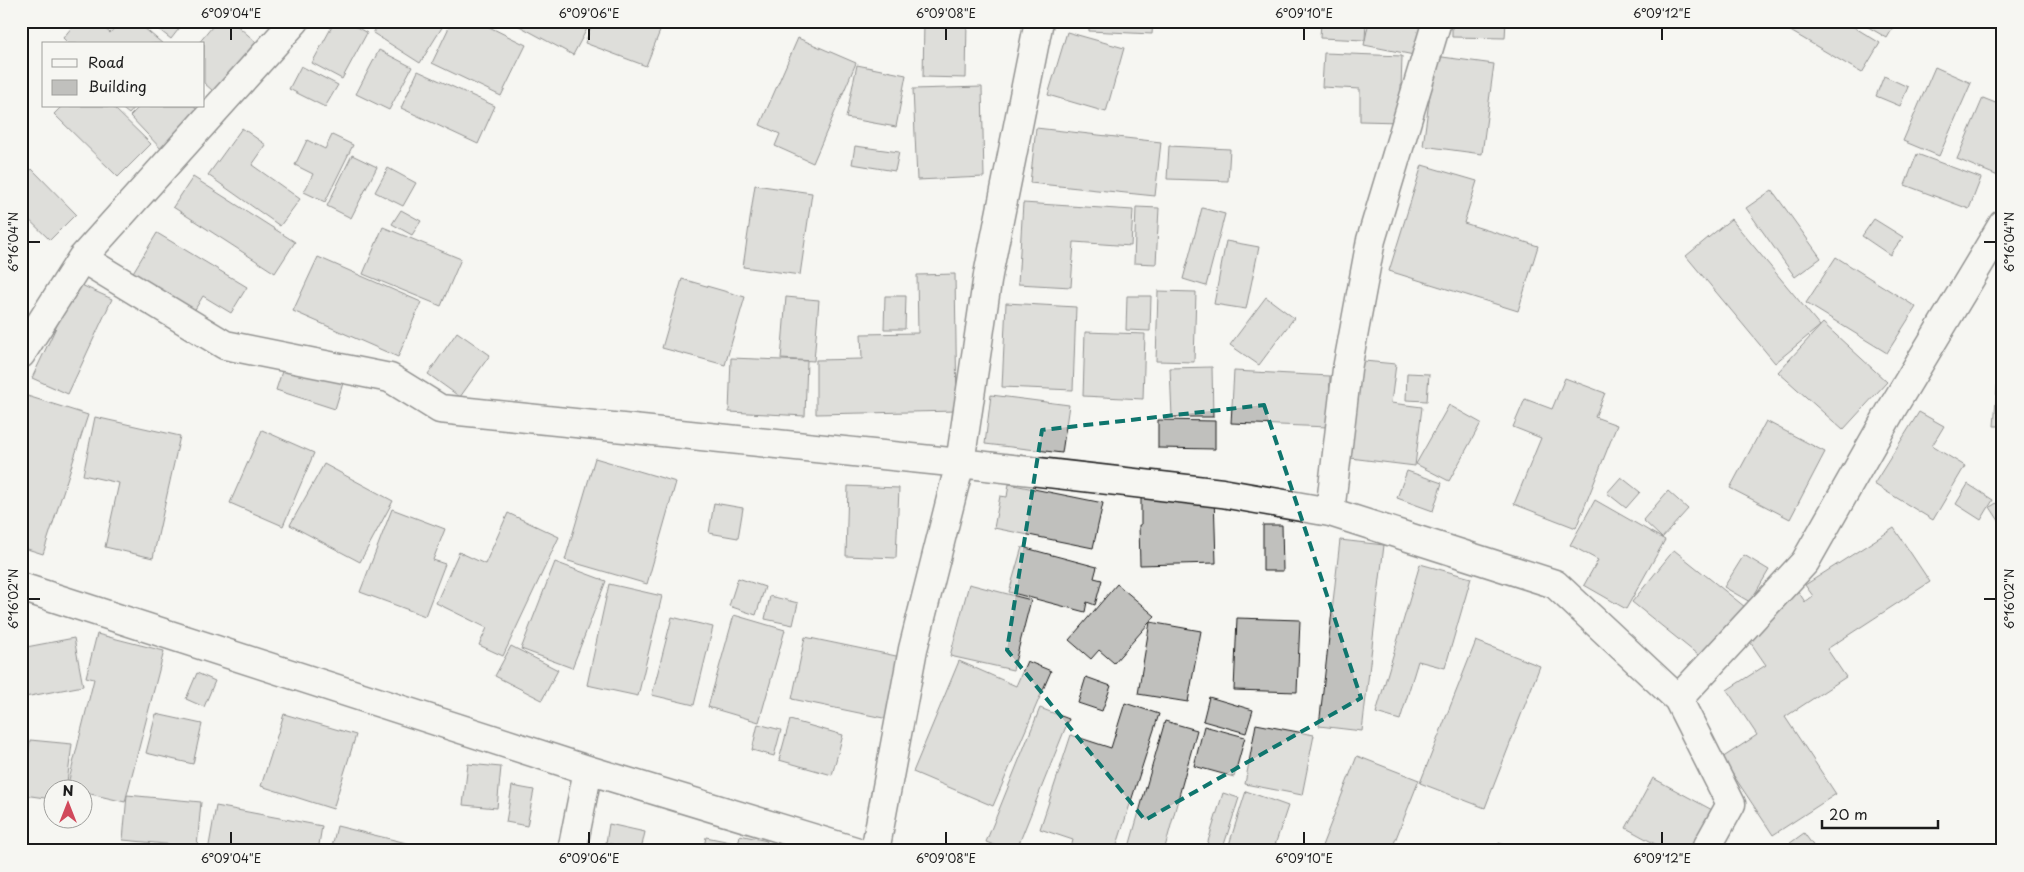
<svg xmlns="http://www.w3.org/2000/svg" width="2024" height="872" viewBox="0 0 2024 872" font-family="'Playpen Sans',sans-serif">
<rect width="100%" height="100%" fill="#f6f6f2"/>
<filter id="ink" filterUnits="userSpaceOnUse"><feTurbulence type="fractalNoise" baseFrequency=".02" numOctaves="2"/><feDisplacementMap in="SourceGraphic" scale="10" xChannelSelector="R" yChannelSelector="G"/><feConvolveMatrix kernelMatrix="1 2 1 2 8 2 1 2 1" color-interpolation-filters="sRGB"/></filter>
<g filter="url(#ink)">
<path fill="#c0c0bd" stroke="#1c1c1c" d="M 77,21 L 96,21 L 110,33 L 120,21 L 136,21 L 163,44 L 69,44 L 63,38 Z
M 148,21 L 185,21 L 171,39 Z
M 217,21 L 232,21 L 256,42 L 213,91 L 204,83 L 204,44 L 198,44 Z
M 335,21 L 346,21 L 367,33 L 342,79 L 312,63 Z
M 381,21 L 446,21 L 420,63 L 373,33 Z
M 452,21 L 477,21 L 526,45 L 501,96 L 432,63 Z
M 510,21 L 578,21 L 588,27 L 573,55 Z
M 593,21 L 664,21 L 646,66 L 585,43 Z
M 924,21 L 967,21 L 966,78 L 923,77 Z
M 1089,21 L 1153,21 L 1152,34 L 1089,31 Z
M 1321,21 L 1366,21 L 1365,40 L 1320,38 Z
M 1369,21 L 1426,21 L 1419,56 L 1364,45 Z
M 1452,21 L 1506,21 L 1505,38 L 1452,37 Z
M 1791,21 L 1844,21 L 1880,43 L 1862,73 L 1787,29 Z
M 1858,21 L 1897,21 L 1887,38 Z
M 1067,32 L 1124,48 L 1106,112 L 1048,95 Z
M 798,38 L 856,63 L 813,163 L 775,146 L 780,134 L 760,125 Z
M 379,50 L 412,67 L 389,110 L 356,94 Z
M 1324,53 L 1402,56 L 1400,122 L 1360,121 L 1360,89 L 1322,87 Z
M 1435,56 L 1494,64 L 1482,154 L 1423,146 Z
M 857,65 L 906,75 L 896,127 L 846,118 Z
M 301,66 L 338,85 L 325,107 L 289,89 Z
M 1935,67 L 1971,83 L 1939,156 L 1903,141 Z
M 418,71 L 495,106 L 478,144 L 401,108 Z
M 1884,76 L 1908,87 L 1900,106 L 1876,96 Z
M 982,87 L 984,177 L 917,180 L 913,89 Z
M 1983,98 L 2003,106 L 2003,178 L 1957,159 Z
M 62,106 L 112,106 L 151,144 L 118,177 L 54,114 Z
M 119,106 L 136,106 L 129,114 Z
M 140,106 L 194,106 L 202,115 L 163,151 L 130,116 Z
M 242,128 L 266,145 L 252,165 L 300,199 L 280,226 L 208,175 Z
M 1036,128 L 1161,142 L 1155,196 L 1030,183 Z
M 332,135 L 353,145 L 325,202 L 304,192 L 313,174 L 295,165 L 307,140 L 325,149 Z
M 855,146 L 899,152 L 895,171 L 852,164 Z
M 1169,146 L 1230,149 L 1228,181 L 1167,179 Z
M 1917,154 L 1981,178 L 1969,209 L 1905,185 Z
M 352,155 L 377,167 L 351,218 L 327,206 Z
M 1422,165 L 1477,181 L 1464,223 L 1538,246 L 1518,311 L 1389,271 Z
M 388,168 L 416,183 L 403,206 L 375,192 Z
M 32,169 L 76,214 L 50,240 L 21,212 L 21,179 Z
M 193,177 L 295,242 L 275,273 L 173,207 Z
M 755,185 L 812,193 L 800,275 L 743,267 Z
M 1772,190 L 1821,258 L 1795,277 L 1746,208 Z
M 1023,203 L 1133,210 L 1131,246 L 1074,242 L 1071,287 L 1018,284 Z
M 1136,207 L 1159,208 L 1156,264 L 1134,263 Z
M 1202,208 L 1225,214 L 1206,286 L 1183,279 Z
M 401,210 L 421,221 L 412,235 L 392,224 Z
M 1731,219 L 1820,326 L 1775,363 L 1686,256 Z
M 1874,219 L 1903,237 L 1890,255 L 1862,236 Z
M 383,227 L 461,259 L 441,306 L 363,274 Z
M 157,233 L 247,287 L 231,313 L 203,296 L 194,311 L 132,274 Z
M 1226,241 L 1259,247 L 1246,309 L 1214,304 Z
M 318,257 L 421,302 L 398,357 L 293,311 Z
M 1836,257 L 1916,307 L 1887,353 L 1806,303 Z
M 955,274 L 957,411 L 816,414 L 816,360 L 862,359 L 861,334 L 918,333 L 917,275 Z
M 682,279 L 745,297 L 725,365 L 662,348 Z
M 77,283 L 112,299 L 68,394 L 32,378 Z
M 1158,291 L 1196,292 L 1194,362 L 1156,361 Z
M 885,296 L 906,296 L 905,329 L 884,329 Z
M 1127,296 L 1151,296 L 1150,331 L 1126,330 Z
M 786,297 L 819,300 L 814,361 L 781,359 Z
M 1266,297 L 1294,318 L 1259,365 L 1230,345 Z
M 1006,303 L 1076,307 L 1073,390 L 1002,387 Z
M 1823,323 L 1887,382 L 1843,430 L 1778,372 Z
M 457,332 L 490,355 L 460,397 L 428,374 Z
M 1085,332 L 1145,334 L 1143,399 L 1083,396 Z
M 731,358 L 807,361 L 805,416 L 729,412 Z
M 1353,360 L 1396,364 L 1391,403 L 1422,407 L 1415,466 L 1342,457 Z
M 284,365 L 343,383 L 335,409 L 276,390 Z
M 1212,367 L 1213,417 L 1172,417 L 1170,368 Z
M 1234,371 L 1330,376 L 1328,427 L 1231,423 Z
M 1407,373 L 1429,374 L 1427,401 L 1406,400 Z
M 1998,376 L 2003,376 L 2003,426 L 1994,426 Z
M 1565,378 L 1605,393 L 1595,417 L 1617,425 L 1576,528 L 1514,504 L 1541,438 L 1513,427 L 1525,399 L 1552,409 Z
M 21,394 L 88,415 L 43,554 L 21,547 Z
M 991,395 L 1069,405 L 1062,453 L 985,444 Z
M 1449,405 L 1481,423 L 1449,481 L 1416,464 Z
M 1919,412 L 1944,426 L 1932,446 L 1965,466 L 1933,520 L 1874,484 Z
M 95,417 L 180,436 L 153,558 L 105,547 L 119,483 L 83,475 Z
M 1158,420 L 1215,421 L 1215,449 L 1158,448 Z
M 1766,421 L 1825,452 L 1790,519 L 1730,488 Z
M 262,430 L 314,453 L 283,526 L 230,503 Z
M 595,458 L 676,482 L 647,584 L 565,560 Z
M 324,464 L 393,501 L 360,562 L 290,525 Z
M 1407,471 L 1442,483 L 1433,511 L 1397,498 Z
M 1621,477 L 1640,492 L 1626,508 L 1607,493 Z
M 1009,484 L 1103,503 L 1093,548 L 994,528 L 1000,496 L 1007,497 Z
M 1968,484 L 1993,500 L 1981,520 L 1956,504 Z
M 848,486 L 899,488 L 896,558 L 846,556 Z
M 1668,491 L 1688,509 L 1662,538 L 1643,520 Z
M 1214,494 L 1216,563 L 1140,565 L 1139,525 L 1141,525 L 1141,497 Z
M 2003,499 L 2003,527 L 1990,507 Z
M 1595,500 L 1665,540 L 1626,609 L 1584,585 L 1598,560 L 1570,545 Z
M 714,503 L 743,508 L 738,538 L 709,533 Z
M 392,509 L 445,529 L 433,560 L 445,564 L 425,616 L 360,592 Z
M 508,513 L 559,537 L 503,656 L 479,645 L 487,628 L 436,603 L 459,552 L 485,564 Z
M 1263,525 L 1282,525 L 1283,571 L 1263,571 Z
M 1894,528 L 1930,582 L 1827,649 L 1846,677 L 1785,717 L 1836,794 L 1773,835 L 1722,758 L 1757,735 L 1727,690 L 1766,665 L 1746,636 L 1757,618 L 1798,591 L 1805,602 L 1813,596 L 1805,585 Z
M 1340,540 L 1384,545 L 1362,731 L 1319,726 Z
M 1022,547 L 1097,567 L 1094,578 L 1102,580 L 1095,605 L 1087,602 L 1085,612 L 1009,592 Z
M 1674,550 L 1750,611 L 1708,663 L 1632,602 Z
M 1744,555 L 1769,570 L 1750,602 L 1724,587 Z
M 555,562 L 606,581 L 572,668 L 521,649 Z
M 1420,564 L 1471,578 L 1445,668 L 1418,661 L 1400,720 L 1376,713 Z
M 738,578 L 765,587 L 756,615 L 729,606 Z
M 609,584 L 662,596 L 638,696 L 587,685 Z
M 969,584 L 1031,600 L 1013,670 L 950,656 Z
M 1117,584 L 1155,616 L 1114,663 L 1099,650 L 1091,659 L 1069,640 Z
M 770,596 L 798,603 L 793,625 L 765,619 Z
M 734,615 L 785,630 L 759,722 L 708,707 Z
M 672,617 L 713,627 L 694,705 L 652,695 Z
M 1237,618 L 1300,620 L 1297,692 L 1234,690 Z
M 1150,622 L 1201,631 L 1188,702 L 1138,694 Z
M 97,634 L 164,651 L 125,802 L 82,792 L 82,790 L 67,788 L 94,679 L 86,677 Z
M 805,637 L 901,657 L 888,719 L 792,699 Z
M 74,638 L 83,686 L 25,697 L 21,677 L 21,648 Z
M 1476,641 L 1540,666 L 1485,808 L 1420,783 Z
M 511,646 L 558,670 L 542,700 L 495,676 Z
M 959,661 L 1016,686 L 1027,661 L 1051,671 L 993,806 L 913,772 Z
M 197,673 L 215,681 L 204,707 L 186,699 Z
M 1086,677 L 1111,686 L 1102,711 L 1078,703 Z
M 1209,697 L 1253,710 L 1246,733 L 1203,721 Z
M 1125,703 L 1159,714 L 1115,851 L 1070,851 L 1073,840 L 1040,829 L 1071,735 L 1111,748 Z
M 1040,708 L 1069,719 L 1016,851 L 1009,851 L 986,842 Z
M 156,714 L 202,724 L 193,764 L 146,753 Z
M 284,714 L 356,735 L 333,809 L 261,786 Z
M 790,720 L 843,735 L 832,775 L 779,760 Z
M 1165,721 L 1197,730 L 1164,851 L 1142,851 L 1129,847 Z
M 758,724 L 781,730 L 774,756 L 752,750 Z
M 1256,724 L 1314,735 L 1302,795 L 1245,784 Z
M 1204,726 L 1245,737 L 1234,777 L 1194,766 Z
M 30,740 L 72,744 L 66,790 L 52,790 L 52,799 L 24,795 Z
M 1357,756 L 1419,780 L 1391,851 L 1320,851 Z
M 468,764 L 501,767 L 497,808 L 463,805 Z
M 1653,778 L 1714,811 L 1692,851 L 1668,851 L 1626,828 Z
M 512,786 L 534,790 L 527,826 L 506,822 Z
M 1246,791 L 1288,806 L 1273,851 L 1227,851 Z
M 1223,793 L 1239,798 L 1222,851 L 1205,851 Z
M 127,795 L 201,802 L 197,847 L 123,840 Z
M 216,806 L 322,826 L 318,851 L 208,851 Z
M 609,824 L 645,832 L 641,850 L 606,843 Z
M 337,826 L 423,847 L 422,851 L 331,851 Z
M 1804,833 L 1817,851 L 1783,851 L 1782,849 Z
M 740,835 L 767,841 L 765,851 L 737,851 Z
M 706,837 L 735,843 L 733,851 L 703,851 Z
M 1499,843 L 1520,851 L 1496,851 Z
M 459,846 L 483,851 L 458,851 Z"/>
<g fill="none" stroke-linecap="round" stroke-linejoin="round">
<g stroke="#1c1c1c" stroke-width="31">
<path id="minor" d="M 82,258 L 225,345 L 390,378 L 440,409 L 960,463 L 1222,493 L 1330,512 L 1555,584 L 1678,699 L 1731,804 L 1705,851
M 21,354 L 82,258 L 295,21
M 1330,512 L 1347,369 L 1371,240 L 1437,21
M 21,587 L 588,770 L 855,851
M 1678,699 L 1805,562 L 1893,407 L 2003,224
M 572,851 L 588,770
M 875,851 L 913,649 L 960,463 L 988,275 L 1039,21"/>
</g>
<use href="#minor" stroke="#f6f6f2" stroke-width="28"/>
</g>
</g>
<path d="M0 0H2024V872H0ZM 1264,405 L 1361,698 L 1145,820 L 1007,650 L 1042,430 Z" fill="#f6f6f2" fill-opacity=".55" fill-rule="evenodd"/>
<path fill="none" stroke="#0f766e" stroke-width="4" stroke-dasharray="10 6" stroke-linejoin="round" d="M 1264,405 L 1361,698 L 1145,820 L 1007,650 L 1042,430 Z"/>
<path fill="none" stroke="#1c1c1c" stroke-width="2" d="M 231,28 L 231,40M 589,28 L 589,40M 946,28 L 946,40M 1304,28 L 1304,40M 1662,28 L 1662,40M 28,242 L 40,242M 1984,242 L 1996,242M 28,599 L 40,599M 1984,599 L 1996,599M 231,832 L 231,844M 589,832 L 589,844M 946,832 L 946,844M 1304,832 L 1304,844M 1662,832 L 1662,844"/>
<rect width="2024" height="872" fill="none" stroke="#f6f6f2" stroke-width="55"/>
<rect x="42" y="42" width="162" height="65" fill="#f6f6f2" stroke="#9f9f9c"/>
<rect x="52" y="59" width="25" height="8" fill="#f6f6f2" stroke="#9f9f9c"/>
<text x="88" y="68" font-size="15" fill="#1c1c1c">Road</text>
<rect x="52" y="80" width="25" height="15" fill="#c0c0bd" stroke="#9f9f9c"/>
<text x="88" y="92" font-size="15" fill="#1c1c1c">Building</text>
<g transform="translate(68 804)"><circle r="24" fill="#f6f6f2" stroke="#9f9f9c"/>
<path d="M0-4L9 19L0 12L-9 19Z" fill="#d1495b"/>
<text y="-8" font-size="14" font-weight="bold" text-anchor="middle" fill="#1c1c1c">N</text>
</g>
<path d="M1822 820v8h116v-8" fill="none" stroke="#1c1c1c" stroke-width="2.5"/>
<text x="1829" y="820" font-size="15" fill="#1c1c1c" stroke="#f6f6f2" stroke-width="4" paint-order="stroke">20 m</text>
<rect x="28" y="28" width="1968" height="816" fill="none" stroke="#1c1c1c" stroke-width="2"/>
<g font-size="12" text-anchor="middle" fill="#1c1c1c">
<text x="231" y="18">6°09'04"E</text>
<text x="589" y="18">6°09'06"E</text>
<text x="946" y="18">6°09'08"E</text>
<text x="1304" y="18">6°09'10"E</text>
<text x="1662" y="18">6°09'12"E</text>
<text transform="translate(14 242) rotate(-90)" y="4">6°16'04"N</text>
<text transform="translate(2010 242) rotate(-90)" y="4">6°16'04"N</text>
<text transform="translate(14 599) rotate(-90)" y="4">6°16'02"N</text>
<text transform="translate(2010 599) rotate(-90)" y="4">6°16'02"N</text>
<text x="231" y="863">6°09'04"E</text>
<text x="589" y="863">6°09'06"E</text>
<text x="946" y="863">6°09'08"E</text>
<text x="1304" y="863">6°09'10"E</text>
<text x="1662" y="863">6°09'12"E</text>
</g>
</svg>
